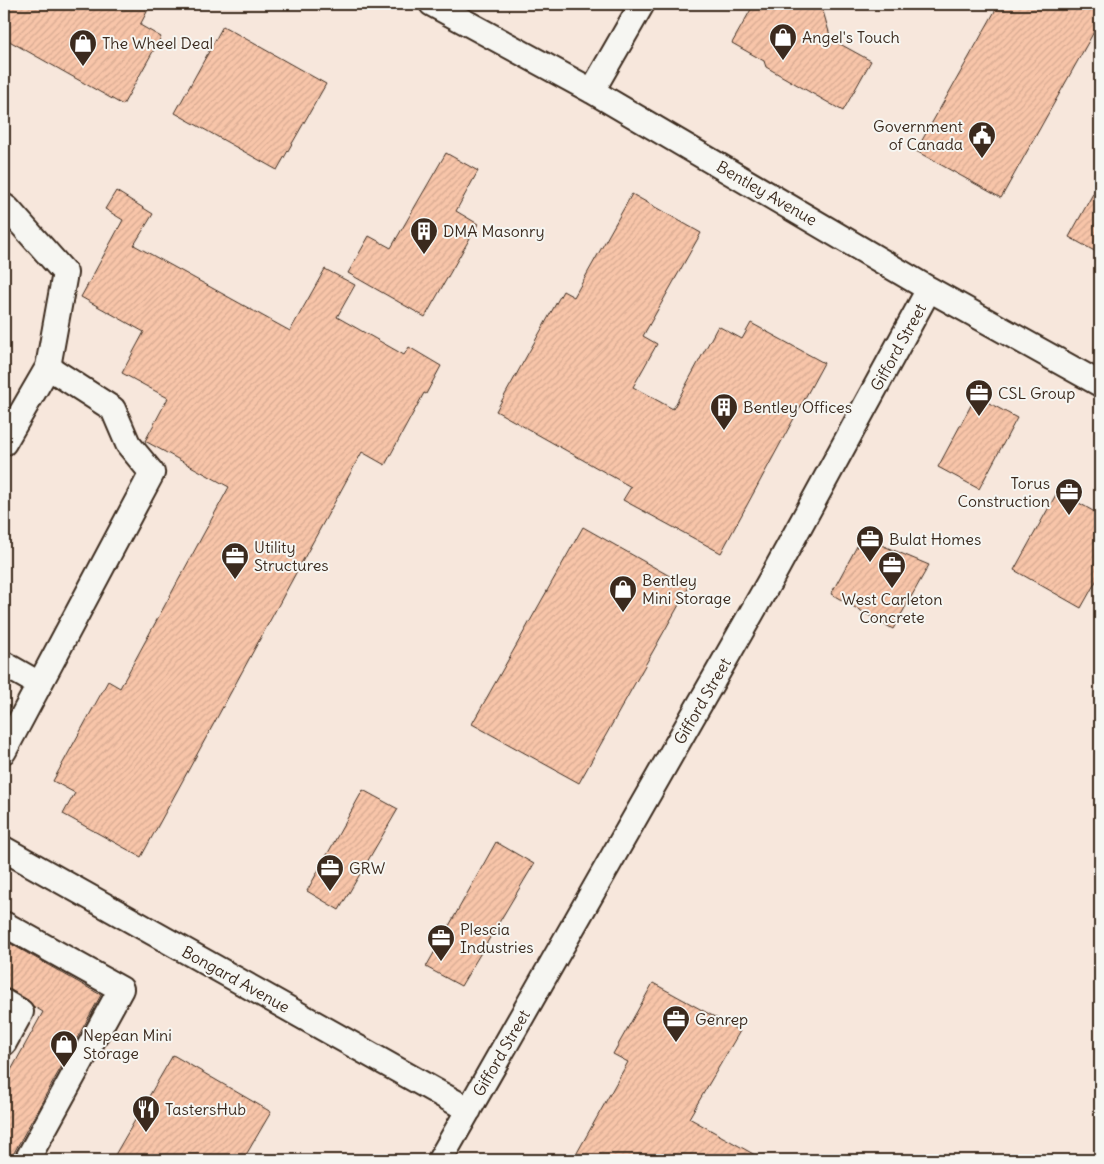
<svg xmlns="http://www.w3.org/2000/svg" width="1104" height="1164" viewBox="0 0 1104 1164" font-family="Delius,sans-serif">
<defs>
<pattern id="building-hatch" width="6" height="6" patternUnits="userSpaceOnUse" patternTransform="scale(1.25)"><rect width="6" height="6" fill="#f8c5a9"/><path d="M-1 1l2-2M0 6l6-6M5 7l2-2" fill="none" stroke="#d6a991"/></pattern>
</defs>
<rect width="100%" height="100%" fill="#f7e7dc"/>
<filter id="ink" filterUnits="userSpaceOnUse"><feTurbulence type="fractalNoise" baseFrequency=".02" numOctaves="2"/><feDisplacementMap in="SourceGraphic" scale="10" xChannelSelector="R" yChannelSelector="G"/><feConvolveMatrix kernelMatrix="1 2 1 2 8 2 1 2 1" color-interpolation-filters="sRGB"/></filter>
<g filter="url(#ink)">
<path fill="url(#building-hatch)" stroke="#3b2a1e" d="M 4,4 L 151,4 L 140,25 L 161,37 L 123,105 L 4,38 Z
M 754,4 L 821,4 L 831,39 L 871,61 L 843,111 L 766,67 L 764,61 L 732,43 Z
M 999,4 L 1100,4 L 1100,21 L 1001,198 L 916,151 Z
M 223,26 L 326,84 L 277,170 L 175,113 Z
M 446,153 L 478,171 L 456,211 L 478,224 L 425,317 L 348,273 L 369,236 L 391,248 Z
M 1100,181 L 1100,254 L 1069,237 Z
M 116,191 L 153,214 L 134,245 L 290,331 L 325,269 L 355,285 L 337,317 L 404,355 L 409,347 L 441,366 L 426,394 L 424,393 L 385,465 L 362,452 L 141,857 L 63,814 L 75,793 L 53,781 L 108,681 L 120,688 L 229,487 L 145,441 L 168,398 L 122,373 L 144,332 L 81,297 L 123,220 L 105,209 Z
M 632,194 L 701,233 L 643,336 L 657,344 L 633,387 L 673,409 L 718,326 L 742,339 L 751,323 L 824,363 L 721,553 L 623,500 L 631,487 L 496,411 L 563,291 L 574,297 Z
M 976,396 L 1017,418 L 979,489 L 938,467 Z
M 1058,491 L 1100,515 L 1100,574 L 1081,608 L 1014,570 Z
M 583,527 L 689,587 L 579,783 L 472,724 Z
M 862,537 L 929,565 L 893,629 L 831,594 Z
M 363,790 L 398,809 L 339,910 L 307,891 Z
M 496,842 L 534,864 L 461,986 L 426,967 Z
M 4,940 L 101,995 L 10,1160 L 4,1160 L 4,1083 L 43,1012 L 33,1006 L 28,1000 L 11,990 L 4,988 Z
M 653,983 L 740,1031 L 689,1118 L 764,1160 L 573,1160 L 628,1062 L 613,1054 Z
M 173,1055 L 271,1112 L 243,1160 L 112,1160 Z"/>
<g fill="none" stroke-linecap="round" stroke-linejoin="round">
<g stroke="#3b2a1e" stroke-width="28">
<path id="minor" d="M 432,4 L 592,91 L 929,289 L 1100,384
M 592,91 L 642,4
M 4,206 L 8,209 L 65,273 L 48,367
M 4,443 L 48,367 L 113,409 L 128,444 L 152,473 L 4,751
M 4,664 L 39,684
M 4,849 L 469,1110
M 4,924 L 121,989 L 27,1160
M 4,1002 L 21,1012 L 4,1043
M 440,1160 L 771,579 L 929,289"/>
</g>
<use href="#minor" stroke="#f6f6f2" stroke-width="24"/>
</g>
</g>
<defs>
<g id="shop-pin" transform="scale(1.4375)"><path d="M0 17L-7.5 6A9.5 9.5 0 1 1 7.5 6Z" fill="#3b2a1e" stroke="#f6f6f2"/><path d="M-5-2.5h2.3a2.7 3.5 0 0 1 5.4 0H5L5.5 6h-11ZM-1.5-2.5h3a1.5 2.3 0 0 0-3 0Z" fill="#fff"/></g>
<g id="civic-pin" transform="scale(1.4375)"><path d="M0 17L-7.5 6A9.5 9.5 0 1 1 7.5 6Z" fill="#3b2a1e" stroke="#f6f6f2"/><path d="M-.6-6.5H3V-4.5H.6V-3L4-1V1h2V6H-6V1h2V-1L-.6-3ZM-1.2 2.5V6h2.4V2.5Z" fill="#fff"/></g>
<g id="building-pin" transform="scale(1.4375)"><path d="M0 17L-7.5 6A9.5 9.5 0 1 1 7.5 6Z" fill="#3b2a1e" stroke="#f6f6f2"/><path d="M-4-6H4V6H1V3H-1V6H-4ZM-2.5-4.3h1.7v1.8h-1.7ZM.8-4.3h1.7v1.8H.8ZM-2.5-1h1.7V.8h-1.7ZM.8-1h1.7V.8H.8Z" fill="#fff"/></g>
<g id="office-pin" transform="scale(1.4375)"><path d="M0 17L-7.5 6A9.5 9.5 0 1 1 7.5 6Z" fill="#3b2a1e" stroke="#f6f6f2"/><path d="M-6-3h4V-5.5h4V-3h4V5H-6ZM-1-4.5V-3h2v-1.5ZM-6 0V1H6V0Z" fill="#fff"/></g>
<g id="restaurant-pin" transform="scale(1.4375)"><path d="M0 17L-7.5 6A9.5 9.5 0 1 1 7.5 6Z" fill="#3b2a1e" stroke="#f6f6f2"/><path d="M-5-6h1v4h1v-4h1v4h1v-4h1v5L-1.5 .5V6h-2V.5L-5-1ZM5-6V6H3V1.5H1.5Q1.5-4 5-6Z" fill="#fff"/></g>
</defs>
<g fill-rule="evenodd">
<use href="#shop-pin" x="783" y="37"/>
<use href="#shop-pin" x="83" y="43"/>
<use href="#civic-pin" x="982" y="135"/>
<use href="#building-pin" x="424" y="231"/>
<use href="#office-pin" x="979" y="393"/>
<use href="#building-pin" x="724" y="407"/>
<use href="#office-pin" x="1069" y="492"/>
<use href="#office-pin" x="870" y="539"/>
<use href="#office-pin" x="235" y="556"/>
<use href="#office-pin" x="892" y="565"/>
<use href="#shop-pin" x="623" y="589"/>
<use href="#office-pin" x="330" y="868"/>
<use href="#office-pin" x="441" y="938"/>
<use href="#office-pin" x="676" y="1019"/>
<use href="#shop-pin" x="64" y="1044"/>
<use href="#restaurant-pin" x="146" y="1109"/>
</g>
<g text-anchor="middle" stroke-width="4" stroke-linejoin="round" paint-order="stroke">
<g font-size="16" fill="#3b2a1e" stroke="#f6f6f2" text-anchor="start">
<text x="802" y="43">Angel's Touch</text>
<text x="102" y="49">The Wheel Deal</text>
<text x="963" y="132" text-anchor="end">Government<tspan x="963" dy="18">of Canada</tspan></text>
<text x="443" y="237">DMA Masonry</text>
<text x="998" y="399">CSL Group</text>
<text x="743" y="413">Bentley Offices</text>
<text x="1050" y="489" text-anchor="end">Torus<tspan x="1050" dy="18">Construction</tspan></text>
<text x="889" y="545">Bulat Homes</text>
<text x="254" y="553">Utility<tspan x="254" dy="18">Structures</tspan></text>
<text x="642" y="586">Bentley<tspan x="642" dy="18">Mini Storage</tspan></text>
<text x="892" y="605" text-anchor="middle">West Carleton<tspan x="892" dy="18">Concrete</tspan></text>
<text x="349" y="874">GRW</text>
<text x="460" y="935">Plescia<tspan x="460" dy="18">Industries</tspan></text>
<text x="695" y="1025">Genrep</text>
<text x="83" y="1041">Nepean Mini<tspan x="83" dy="18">Storage</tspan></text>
<text x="165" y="1115">TastersHub</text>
</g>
<g font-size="16" fill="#3b2a1e" stroke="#f6f6f2">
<text transform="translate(767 193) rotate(30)" y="6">Bentley Avenue</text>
<text transform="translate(898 347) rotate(-61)" y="6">Gifford Street</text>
<text transform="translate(702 701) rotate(-60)" y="6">Gifford Street</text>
<text transform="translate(236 979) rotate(29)" y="6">Bongard Avenue</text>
<text transform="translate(501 1053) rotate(-60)" y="6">Gifford Street</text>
</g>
</g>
<rect width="1104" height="1164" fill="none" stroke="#f6f6f2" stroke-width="20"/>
<rect x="10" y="10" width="1084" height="1144" fill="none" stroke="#3b2a1e" stroke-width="2" filter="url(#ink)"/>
</svg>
